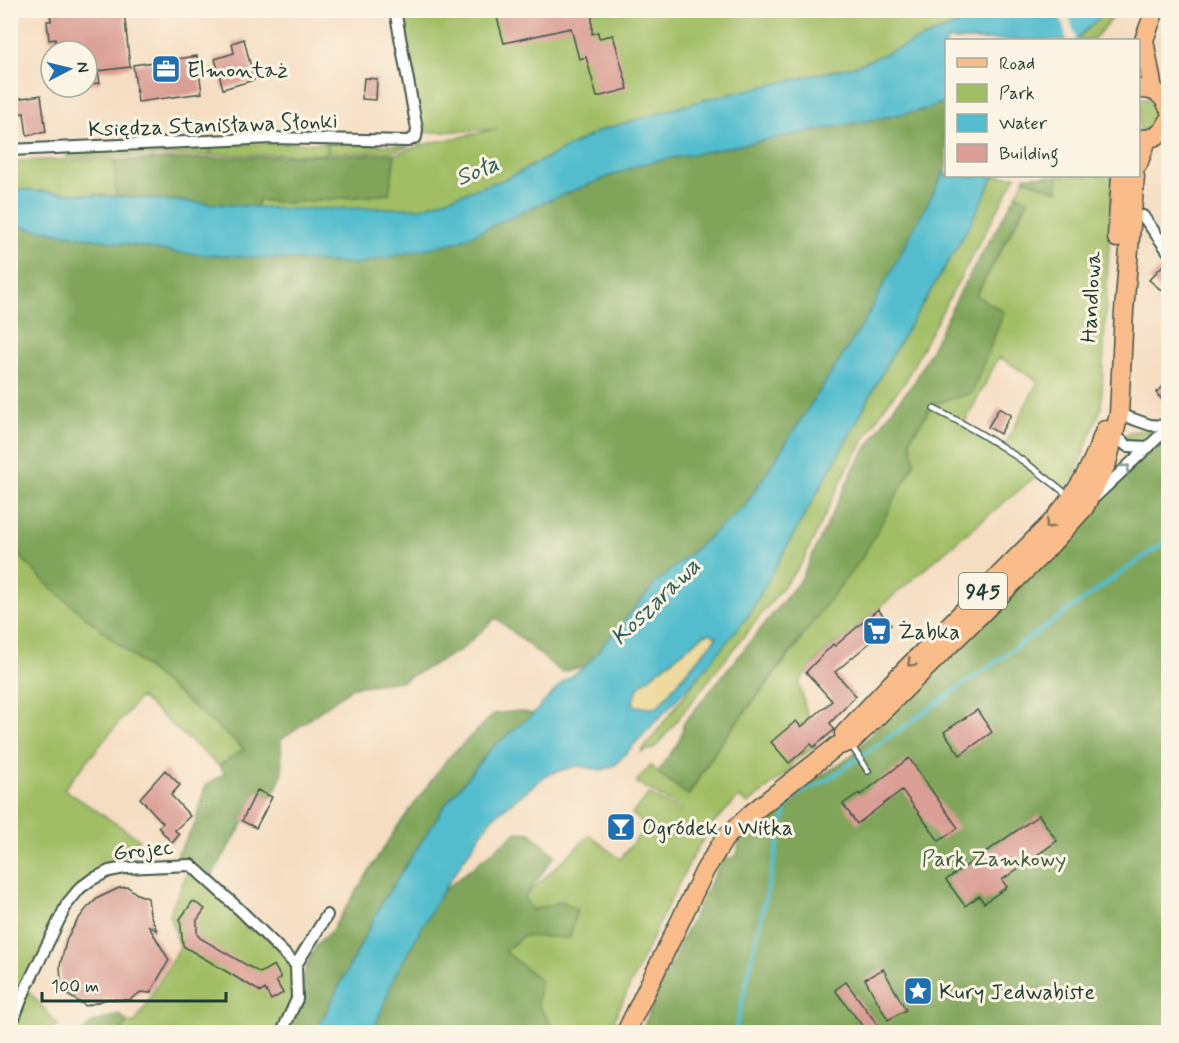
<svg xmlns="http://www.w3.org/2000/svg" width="1179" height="1043" viewBox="0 0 1179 1043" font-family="Mynerve,sans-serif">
<rect width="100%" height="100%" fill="#fcf5e5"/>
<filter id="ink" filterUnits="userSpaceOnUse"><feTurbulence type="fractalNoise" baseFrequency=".0167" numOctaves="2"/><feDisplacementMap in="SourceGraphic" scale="12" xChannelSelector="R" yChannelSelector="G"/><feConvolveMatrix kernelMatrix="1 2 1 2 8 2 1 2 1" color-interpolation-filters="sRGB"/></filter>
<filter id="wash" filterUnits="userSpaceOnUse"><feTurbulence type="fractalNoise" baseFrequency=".008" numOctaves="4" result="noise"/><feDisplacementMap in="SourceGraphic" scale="24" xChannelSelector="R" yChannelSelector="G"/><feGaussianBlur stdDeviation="1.35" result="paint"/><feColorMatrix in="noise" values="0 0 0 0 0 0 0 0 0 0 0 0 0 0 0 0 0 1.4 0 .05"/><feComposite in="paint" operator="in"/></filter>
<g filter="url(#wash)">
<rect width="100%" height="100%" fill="#f5ddc1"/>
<path fill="#a1be65" stroke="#607e4c" stroke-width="1.5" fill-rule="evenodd" d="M 394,11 L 982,11 L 970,19 L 855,66 L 707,99 L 601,130 L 508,178 L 421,208 L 283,209 L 256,207 L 258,200 L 288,203 L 389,194 L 395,154 L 421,145 L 498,129 L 421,133 Z
M 1107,11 L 1119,11 L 1093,40 L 1076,40 Z
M 1139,98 L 1150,100 C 1165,112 1157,132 1139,130 Z
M 326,143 L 326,154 L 212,155 L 211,144 Z
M 328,143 L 410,146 L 389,152 L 328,153 Z
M 209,144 L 210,155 L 67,157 L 67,151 Z
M 114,159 L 116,196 L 11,189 L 10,161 Z
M 994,176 L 1016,176 L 927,339 L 905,382 L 885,406 L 849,465 L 802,563 L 659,743 L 653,749 L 641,752 L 726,641 L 748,616 L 855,425 L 889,360 L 967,230 Z
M 1058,176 L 1112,176 L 1112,183 L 1101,408 L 1068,492 L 1040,473 L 962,537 L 835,646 L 833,644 C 821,655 808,669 799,683 L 809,721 L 800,729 L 814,747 L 791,764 L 792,768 L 748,804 L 739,797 L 712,825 L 694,854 L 665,911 L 614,1020 L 621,1024 L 617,1032 L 555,1032 L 505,951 L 563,901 L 533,910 L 523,898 L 590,835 L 620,859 L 647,826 L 632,814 L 649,794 L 681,812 L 682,809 L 636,782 L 651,765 L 658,773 L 689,795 L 718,747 L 799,643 L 910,439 L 933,404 L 972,393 L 976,296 L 1028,201 L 1016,195 L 1024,179 L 1057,191 ZM 999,357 L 1038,381 L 1003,449 L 964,424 Z
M 1147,430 L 1151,432 L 1151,436 L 1144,442 L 1130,442 L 1124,436 L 1130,432 Z
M 10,546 L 51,588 L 244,749 L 219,766 L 140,697 L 64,789 L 139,839 L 122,861 L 125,868 L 80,888 L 26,988 L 58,1025 L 51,1032 L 11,1032 Z
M 191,865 L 296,965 L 297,999 L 282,1032 L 121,1032 L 128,1022 L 135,1023 L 180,947 L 169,914 Z"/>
<path fill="#80a55a" stroke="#507147" stroke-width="1.5" d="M 946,101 L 946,169 L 862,326 L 745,506 L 655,584 L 586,666 L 561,672 L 496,618 L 461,650 L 402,681 L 353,687 L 281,740 L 282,775 L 272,797 L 257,790 L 242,821 L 244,822 L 208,882 L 191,865 L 177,865 L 178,853 L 195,824 L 205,786 L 225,773 L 219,766 L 244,749 L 51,588 L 11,546 L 10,225 L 179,253 L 460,241 L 532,207 L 641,164 L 928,109 Z
M 395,154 L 389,194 L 288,203 L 259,200 L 256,207 L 116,196 L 114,160 Z
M 1025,176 L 1058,176 L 1058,191 L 1024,179 Z
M 1016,195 L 1028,200 L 976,295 L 1004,312 L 972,393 L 933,404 L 910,439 L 915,462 L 864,555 L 718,747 L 688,795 L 658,773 C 666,753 682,748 683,724 L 801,579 L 855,466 L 891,411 L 915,381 L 961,290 Z
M 1168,432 L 1168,1032 L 641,1032 L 681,941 L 722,860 L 737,856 L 740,836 L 791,792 L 821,776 L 852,756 L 898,704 L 1117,482 Z
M 518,711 L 533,714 L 490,750 L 446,804 L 383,901 L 316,1032 L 282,1032 L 297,999 L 308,962 L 317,944 L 332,930 L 395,830 L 448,758 L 494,714 Z
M 517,832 L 530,833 L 555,855 L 524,898 L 533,910 L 563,901 L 577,910 L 570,938 L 523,936 L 505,951 L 540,980 L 538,1005 L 555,1032 L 373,1032 L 395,975 L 442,892 Z
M 119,1014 L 128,1022 L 120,1032 L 82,1032 L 92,1023 Z"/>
<path fill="#eeda9e" stroke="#868c69" stroke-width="1.5" d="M 710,633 L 717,636 L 657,707 L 650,708 L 635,706 L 633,701 L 639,686 L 704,635 Z"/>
<path fill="#52bdce" stroke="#387d81" stroke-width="1.5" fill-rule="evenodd" d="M 982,11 L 1107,11 L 1075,40 L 946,40 L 946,101 L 928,109 L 641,164 L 532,207 L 460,241 L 357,264 L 179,253 L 11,225 L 10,189 L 283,209 L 421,208 L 508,178 L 601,130 L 707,99 L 855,66 L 970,19 Z
M 946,169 L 946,176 L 994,176 L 967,230 L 889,360 L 855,425 L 748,616 L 702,672 L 615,765 L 602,770 L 577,766 L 548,774 L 491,819 L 442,892 L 395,975 L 373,1032 L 316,1032 L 383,901 L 446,804 L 490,750 L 533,714 L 563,682 L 586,666 L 655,584 L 745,506 L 862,326 ZM 710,633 L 717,637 L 657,707 L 650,708 L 635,706 L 633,701 L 639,686 L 704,635 Z"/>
<path fill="#f5ddc1" d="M 1059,11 L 1068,11 L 1076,40 L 1067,40 Z"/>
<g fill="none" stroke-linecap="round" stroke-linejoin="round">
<path stroke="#52bdce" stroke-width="4" d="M 913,720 L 1168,540
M 735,1032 L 787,805 L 800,793 L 827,780 L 908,724"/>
</g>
<g id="blocks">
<path fill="#da9e94" d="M 62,10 L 90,10 L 90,14 L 124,10 L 130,67 L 98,71 L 100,83 L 87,84 L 87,51 L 63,51 L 62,44 L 56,44 L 55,39 L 49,40 L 47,21 L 51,21 L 50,12 Z
M 495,10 L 592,10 L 592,34 L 598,32 L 599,38 L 613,35 L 628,89 L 597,97 L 586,57 L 579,59 L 571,28 L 504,43 Z
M 244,39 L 254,80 L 223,89 L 215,59 L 234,53 L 232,43 Z
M 197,56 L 202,93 L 138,102 L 133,65 Z
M 364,78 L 377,79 L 376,100 L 362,99 Z
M 41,95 L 46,132 L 27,135 L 24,113 L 10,114 L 10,100 Z
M 1163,265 L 1168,270 L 1168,293 L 1160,289 L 1149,280 Z
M 1168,381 L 1168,406 L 1156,393 Z
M 999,408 L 1011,415 L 1000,434 L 988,427 Z
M 878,609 L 891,625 L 835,672 L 856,696 L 830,723 L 834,729 L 833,731 L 814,747 L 811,744 L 789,763 L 771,742 L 796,721 L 801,727 L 832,701 L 806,672 L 833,644 L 835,646 Z
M 977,710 L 992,732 L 960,755 L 944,732 Z
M 909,758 L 958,828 L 939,841 L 902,790 L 857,824 L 843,804 L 859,793 L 860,795 Z
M 165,770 L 180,785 L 171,795 L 190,816 L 175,830 L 179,835 L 172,843 L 158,827 L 163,823 L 140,798 Z
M 257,790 L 272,797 L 256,828 L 242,821 Z
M 1039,815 L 1057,841 L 1002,880 L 1007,887 L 984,903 L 979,896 L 965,906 L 946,880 Z
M 128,887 L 137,894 L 148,898 L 150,914 L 157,931 L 148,925 L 169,960 L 150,993 L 141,992 L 129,1000 L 107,999 L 86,1006 L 67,995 L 61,983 L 60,965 L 67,938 L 77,921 L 87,908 L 98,898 L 119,888 Z
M 193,901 L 205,909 L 197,920 L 197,934 L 200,938 L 260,973 L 274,965 L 281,978 L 276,981 L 283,993 L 271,1000 L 265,989 L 261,992 L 183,946 L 180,919 Z
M 883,969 L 906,1010 L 888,1020 L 865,979 Z
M 846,982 L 880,1028 L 873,1032 L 867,1032 L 835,990 Z"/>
</g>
</g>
<g filter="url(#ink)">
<use href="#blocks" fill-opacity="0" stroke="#3f5549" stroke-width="1.5"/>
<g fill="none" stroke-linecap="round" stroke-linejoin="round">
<g stroke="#3f5549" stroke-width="8">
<path id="service" d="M 934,409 C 982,432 1028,462 1069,496
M 851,745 L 868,771"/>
</g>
<g stroke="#3f5549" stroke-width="14">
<path id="minor" d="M 10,150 L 272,138 L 408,141 L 416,137 L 417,129 L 395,10
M 1143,216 L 1168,251
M 1115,416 L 1119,414 L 1150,425 L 1164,426 L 1168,424
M 1113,433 L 1127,446 L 1149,447
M 1095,497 L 1168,428
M 10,1028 L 26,988 L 67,904 L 80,888 L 91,880 L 109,871 L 125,868 L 191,865 L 239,909 L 296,965
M 282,1032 L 297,999 L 296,965 L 327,915"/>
</g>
<g stroke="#3f5549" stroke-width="21">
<path id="primary" d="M 1144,40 L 1153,89
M 1140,51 L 1155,10
M 1138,89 C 1153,88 1163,93 1168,107
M 1138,139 C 1153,140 1162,135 1168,122
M 1138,164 L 1147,140
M 1117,238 L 1121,176
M 844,734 L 892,683 L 1051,523 C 1078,492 1091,469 1105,430
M 626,1032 L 705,870 L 725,838 L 753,812 L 837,746 L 852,741 L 1043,553 L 1084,508 L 1107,463 L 1119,414 L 1124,311 L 1135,176"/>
</g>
<use href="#service" stroke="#fff" stroke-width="5"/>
<use href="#minor" stroke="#fff" stroke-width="10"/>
<use href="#primary" stroke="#f9bc8a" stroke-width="18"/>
</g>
<defs><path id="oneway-chevron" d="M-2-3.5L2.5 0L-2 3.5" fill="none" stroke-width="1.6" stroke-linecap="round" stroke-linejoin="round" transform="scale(1.5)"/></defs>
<use stroke="#8f9e9a" href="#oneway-chevron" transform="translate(1126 468) rotate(-43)"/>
<g stroke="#81765b">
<use href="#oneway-chevron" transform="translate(1049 525) rotate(133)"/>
<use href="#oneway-chevron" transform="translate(911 663) rotate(135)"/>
</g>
</g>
<defs>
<g id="office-square" transform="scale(1.5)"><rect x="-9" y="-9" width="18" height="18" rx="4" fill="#1f6fb2" stroke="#fcf5e5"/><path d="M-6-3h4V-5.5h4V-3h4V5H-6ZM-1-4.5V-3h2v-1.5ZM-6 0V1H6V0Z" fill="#fff"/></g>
<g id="supermarket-square" transform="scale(1.5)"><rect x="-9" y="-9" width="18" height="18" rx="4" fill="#1f6fb2" stroke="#fcf5e5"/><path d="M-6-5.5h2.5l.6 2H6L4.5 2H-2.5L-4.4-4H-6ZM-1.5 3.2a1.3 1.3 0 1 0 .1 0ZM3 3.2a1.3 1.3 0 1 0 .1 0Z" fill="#fff"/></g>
<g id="bar-square" transform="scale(1.5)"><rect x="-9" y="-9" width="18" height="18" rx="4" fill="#1f6fb2" stroke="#fcf5e5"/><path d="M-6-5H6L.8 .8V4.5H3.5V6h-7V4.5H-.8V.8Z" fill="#fff"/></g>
<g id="sight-square" transform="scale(1.5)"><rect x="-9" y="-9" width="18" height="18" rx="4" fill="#1f6fb2" stroke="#fcf5e5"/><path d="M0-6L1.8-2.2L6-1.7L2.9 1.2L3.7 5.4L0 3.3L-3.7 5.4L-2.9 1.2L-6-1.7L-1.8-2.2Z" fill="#fff"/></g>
</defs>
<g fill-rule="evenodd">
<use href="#office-square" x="166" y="69"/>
<use href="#supermarket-square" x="877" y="631"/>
<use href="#bar-square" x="621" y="827"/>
<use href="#sight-square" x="918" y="991"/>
</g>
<g text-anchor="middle" stroke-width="6" stroke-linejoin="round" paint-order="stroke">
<rect fill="#fcf5e5" stroke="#617469" stroke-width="1.5" x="959" y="573" width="48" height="36" rx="4.5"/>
<g font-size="21" font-weight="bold" fill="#1f3d34">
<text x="983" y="598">945</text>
</g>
<g font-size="22" fill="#1f3d34" stroke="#fcf5e5" text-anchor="start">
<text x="187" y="77">Elmontaż</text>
<text x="898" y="639">Żabka</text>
<text x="642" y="835">Ogródek u Witka</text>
<text x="939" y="999">Kury Jedwabiste</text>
</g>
<g font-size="22" fill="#1f3d34" stroke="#fcf5e5">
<text transform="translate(213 124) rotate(-2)" y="8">Księdza Stanisława Słonki</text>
<text transform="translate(1090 297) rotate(-87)" y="8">Handlowa</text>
<text transform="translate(143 849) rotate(-6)" y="8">Grojec</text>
</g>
<g font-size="22" fill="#405d40" stroke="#fcf5e5">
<text x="994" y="866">Park Zamkowy</text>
</g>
<g font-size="24" font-style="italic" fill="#2c5d5a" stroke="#fcf5e5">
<text transform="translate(477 170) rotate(-22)" y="8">Soła</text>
<text transform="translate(655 601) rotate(-44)" y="8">Koszarawa</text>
</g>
</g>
<rect width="1179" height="1043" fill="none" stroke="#fcf5e5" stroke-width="36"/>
<rect x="945" y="39" width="195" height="138" fill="#fcf5e5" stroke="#a4ab9e" stroke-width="1.5"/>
<rect x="957" y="58" width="30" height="9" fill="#f9bc8a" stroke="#a4ab9e" stroke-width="1.5"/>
<text x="999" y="69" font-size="18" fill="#1f3d34">Road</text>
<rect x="957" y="84" width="30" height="18" fill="#a1be65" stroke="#a4ab9e" stroke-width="1.5"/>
<text x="999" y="99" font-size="18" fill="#1f3d34">Park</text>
<rect x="957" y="114" width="30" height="18" fill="#52bdce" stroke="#a4ab9e" stroke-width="1.5"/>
<text x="999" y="129" font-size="18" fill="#1f3d34">Water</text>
<rect x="957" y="144" width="30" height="18" fill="#da9e94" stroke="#a4ab9e" stroke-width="1.5"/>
<text x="999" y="159" font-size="18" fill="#1f3d34">Building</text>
<g transform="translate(69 69) rotate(83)"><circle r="28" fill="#fcf5e5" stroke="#a4ab9e" stroke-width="1.5"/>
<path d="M0-4.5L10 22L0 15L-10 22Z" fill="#1f6fb2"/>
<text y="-9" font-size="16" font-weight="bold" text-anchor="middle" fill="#1f3d34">N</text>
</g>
<path d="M42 992v9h184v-9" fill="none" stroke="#1f3d34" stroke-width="3"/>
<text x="51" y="992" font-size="18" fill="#1f3d34" stroke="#fcf5e5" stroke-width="4.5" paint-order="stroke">100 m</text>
</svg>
